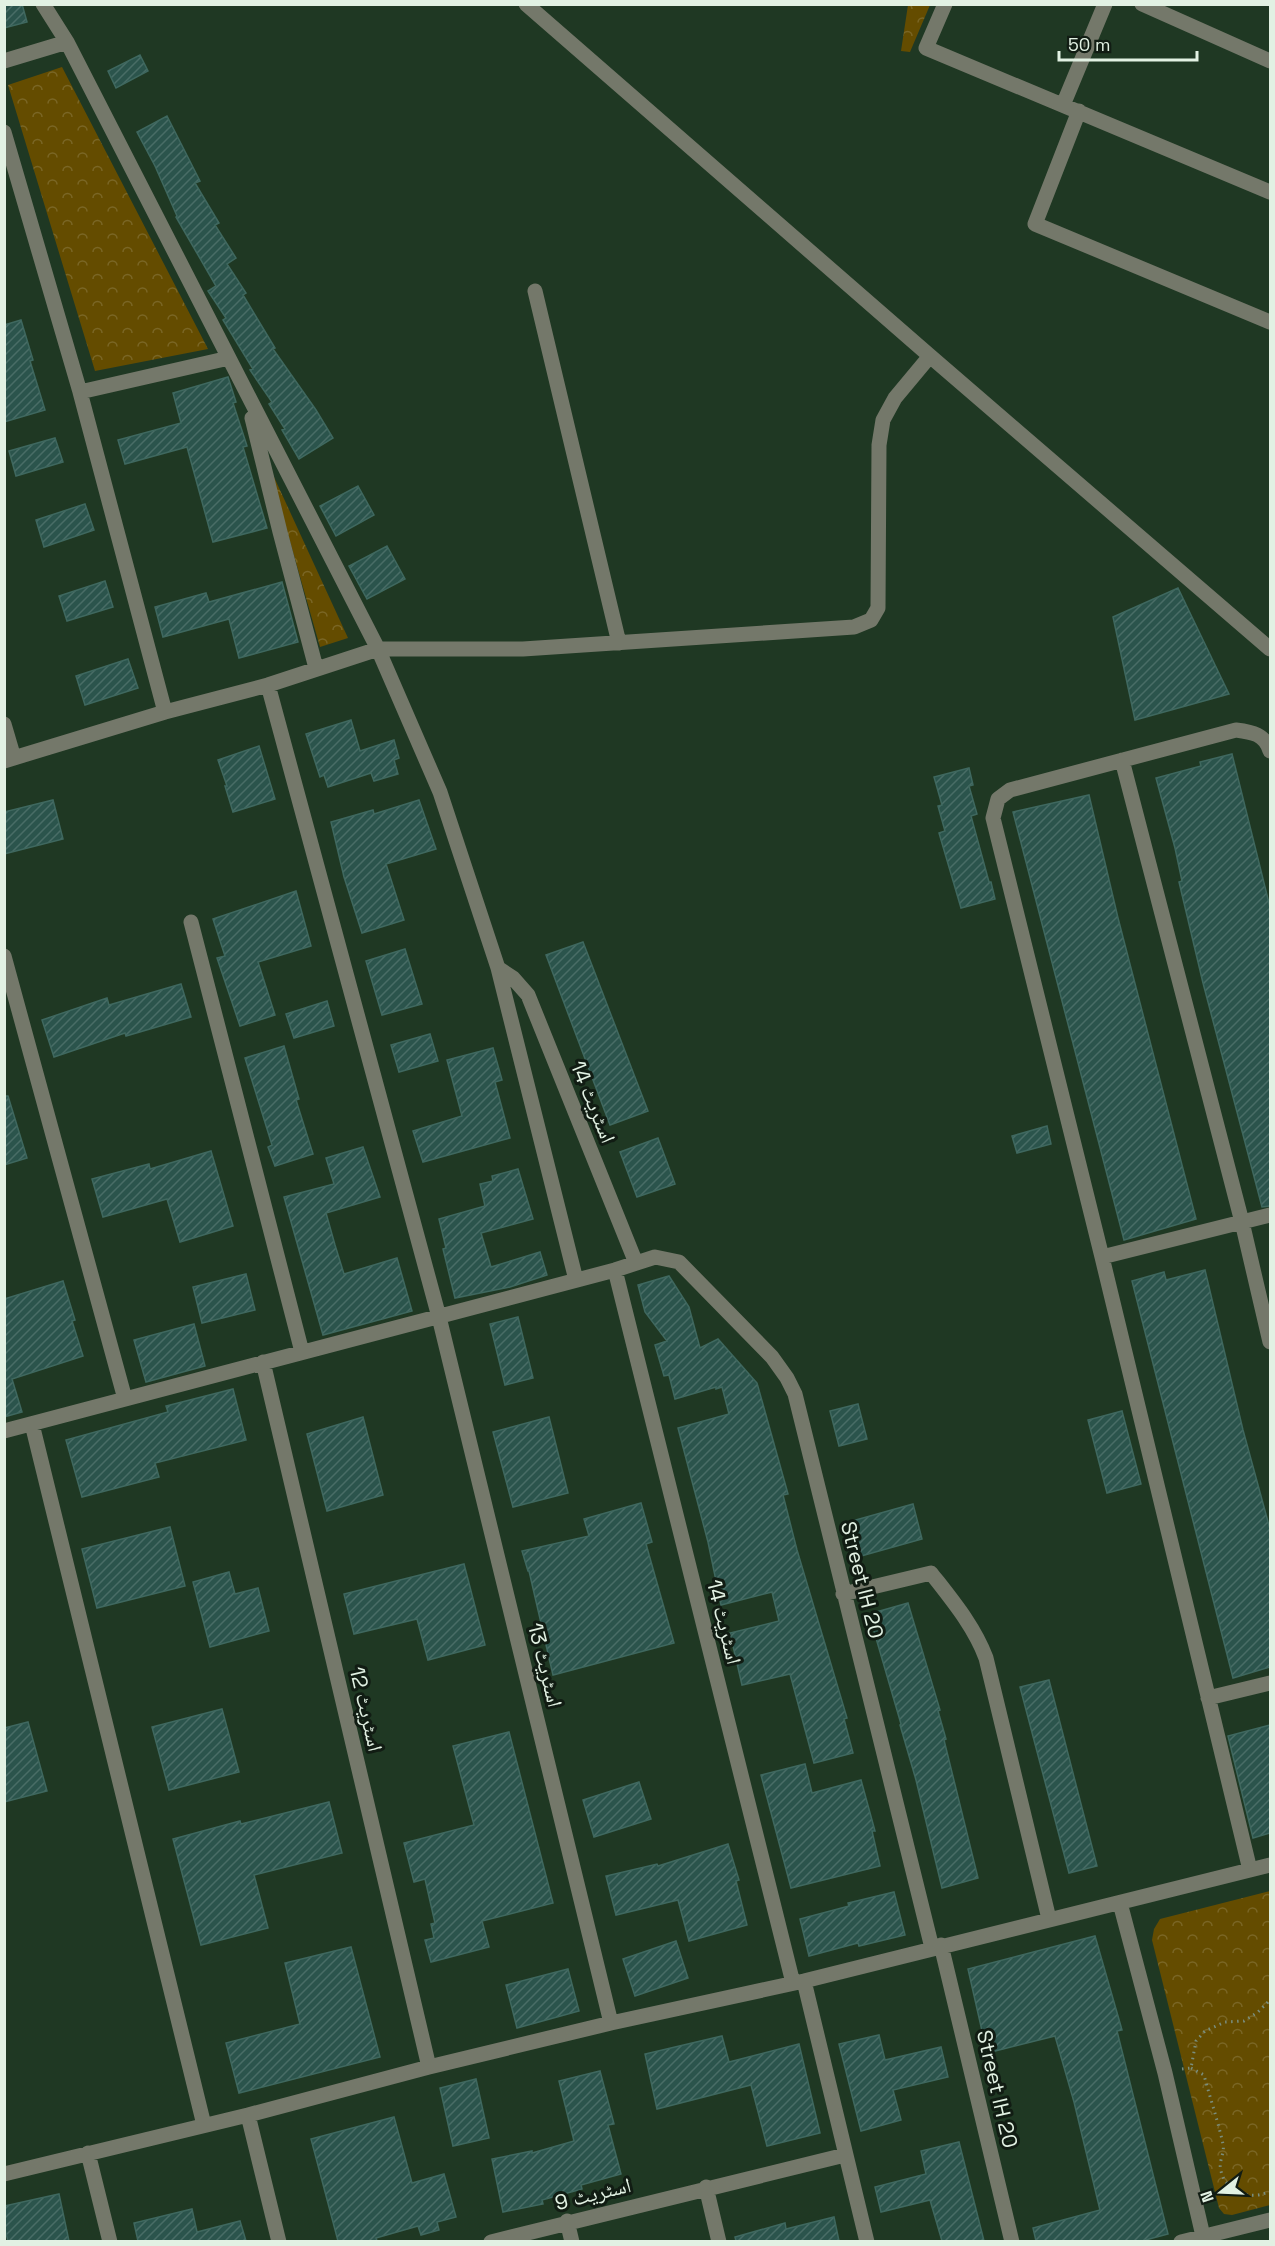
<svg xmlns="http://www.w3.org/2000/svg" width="1275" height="2246" viewBox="0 0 1275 2246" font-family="'Space Grotesk','Noto Naskh Arabic',sans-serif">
<defs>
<pattern id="park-crowns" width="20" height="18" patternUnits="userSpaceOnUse" patternTransform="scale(1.5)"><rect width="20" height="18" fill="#644c00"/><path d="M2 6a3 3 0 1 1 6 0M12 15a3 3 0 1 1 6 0" fill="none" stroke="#7a6625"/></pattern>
<pattern id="building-hatch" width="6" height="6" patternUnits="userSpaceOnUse" patternTransform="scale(1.5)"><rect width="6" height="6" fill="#2b544c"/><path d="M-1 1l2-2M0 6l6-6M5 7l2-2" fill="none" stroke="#496d66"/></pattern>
</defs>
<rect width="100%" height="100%" fill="#1f3823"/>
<path fill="url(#park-crowns)" d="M 908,5 L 930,5 L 910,52 L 901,51 Z
M 62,67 L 208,349 L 95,371 L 8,85 Z
M 268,464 L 348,638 L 320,647 Z
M 1270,1891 L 1270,2205 L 1232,2215 L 1224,2214 L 1219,2208 L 1152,1940 L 1154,1929 L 1160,1919 Z"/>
<path fill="url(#building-hatch)" stroke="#3f685f" stroke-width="1.5" d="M 4,4 L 22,4 L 27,22 L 4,28 Z
M 140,55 L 148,71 L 116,88 L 108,71 Z
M 167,116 L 200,181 L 195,183 L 219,223 L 215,225 L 236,258 L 227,264 L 246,293 L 243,295 L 275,348 L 273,349 L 316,410 L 333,438 L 299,459 L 282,430 L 285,429 L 269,404 L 272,402 L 250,370 L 253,369 L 223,320 L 226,318 L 208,291 L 216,286 L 176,217 L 177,216 L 155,166 L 137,132 Z
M 21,320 L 33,360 L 30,361 L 45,410 L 4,422 L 4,325 Z
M 228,377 L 236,402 L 233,403 L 247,446 L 243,447 L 267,528 L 213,542 L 187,447 L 125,464 L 118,440 L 181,423 L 173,393 Z
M 55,438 L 63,462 L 16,476 L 9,451 Z
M 358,486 L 374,515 L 336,536 L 320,506 Z
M 85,504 L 94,530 L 44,547 L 36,520 Z
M 387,546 L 405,579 L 367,599 L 349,566 Z
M 105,581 L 113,607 L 67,621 L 59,596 Z
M 282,582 L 298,642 L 239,658 L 229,619 L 163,637 L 155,607 L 206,593 L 209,602 Z
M 1178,588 L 1229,694 L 1135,720 L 1113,617 Z
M 128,659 L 138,688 L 85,705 L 76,676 Z
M 351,720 L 360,751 L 394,740 L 399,758 L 394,760 L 398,774 L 374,781 L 371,773 L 328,787 L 324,775 L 320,777 L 306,734 Z
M 259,746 L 275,799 L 233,812 L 225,786 L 227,786 L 218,760 Z
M 1232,754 L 1270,907 L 1270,1206 L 1262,1207 L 1203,983 L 1179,882 L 1182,881 L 1175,848 L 1156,778 L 1201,766 L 1200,762 Z
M 969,768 L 973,785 L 969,786 L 977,814 L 971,816 L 989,882 L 991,882 L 995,899 L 961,908 L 939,833 L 945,831 L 938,806 L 942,805 L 934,777 Z
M 1089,795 L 1118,918 L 1196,1219 L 1124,1240 L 1013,812 Z
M 53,800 L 63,839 L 4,854 L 4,812 Z
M 419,800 L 436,849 L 386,864 L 404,920 L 362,933 L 344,877 L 331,822 L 373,810 L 374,814 Z
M 296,891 L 311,946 L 258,962 L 275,1015 L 240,1026 L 217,958 L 225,956 L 213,919 Z
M 583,942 L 648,1111 L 610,1125 L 546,955 Z
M 405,949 L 422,1004 L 382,1015 L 366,961 Z
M 181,984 L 191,1017 L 126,1036 L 125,1033 L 54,1057 L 42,1020 L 107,998 L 109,1005 Z
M 327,1001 L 334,1026 L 294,1038 L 286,1014 Z
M 430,1034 L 438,1061 L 399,1072 L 391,1045 Z
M 284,1046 L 299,1099 L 296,1100 L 313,1154 L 275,1166 L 268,1147 L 272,1145 L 245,1058 Z
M 493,1048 L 502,1080 L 495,1082 L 510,1138 L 423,1162 L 413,1131 L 462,1116 L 447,1060 Z
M 4,1096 L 8,1096 L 27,1158 L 4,1165 Z
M 1047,1126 L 1051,1144 L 1017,1153 L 1012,1136 Z
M 658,1138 L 675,1184 L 637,1197 L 620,1152 Z
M 363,1147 L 380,1197 L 326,1213 L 335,1245 L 344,1274 L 397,1258 L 412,1311 L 323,1335 L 284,1197 L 334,1184 L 326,1158 Z
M 211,1151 L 233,1226 L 180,1242 L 167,1199 L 103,1217 L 92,1179 L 149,1164 L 150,1169 Z
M 518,1169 L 533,1219 L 481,1233 L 491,1267 L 540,1252 L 547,1275 L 510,1287 L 455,1298 L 443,1249 L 446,1248 L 439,1219 L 485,1206 L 480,1184 L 493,1181 L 492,1176 Z
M 1205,1270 L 1243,1430 L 1270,1529 L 1270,1667 L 1233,1678 L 1132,1281 L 1164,1272 L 1166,1280 Z
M 246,1274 L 255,1310 L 202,1323 L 193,1287 Z
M 669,1276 L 689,1307 L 700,1348 L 718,1339 L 757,1383 L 788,1494 L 783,1495 L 797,1550 L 847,1718 L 844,1719 L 853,1753 L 814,1763 L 790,1674 L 742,1685 L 730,1633 L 779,1621 L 772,1592 L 721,1605 L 708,1542 L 678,1428 L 729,1414 L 722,1387 L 716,1389 L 716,1387 L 675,1399 L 669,1375 L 664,1376 L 655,1345 L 667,1341 L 645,1312 L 638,1285 Z
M 63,1281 L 75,1320 L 72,1321 L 83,1356 L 12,1379 L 22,1412 L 4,1417 L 4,1299 Z
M 518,1317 L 533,1378 L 505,1385 L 490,1324 Z
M 194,1324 L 205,1366 L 146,1382 L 134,1340 Z
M 233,1389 L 246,1440 L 155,1463 L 159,1477 L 82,1497 L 66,1440 L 168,1412 L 166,1406 Z
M 858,1404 L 867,1439 L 839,1446 L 830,1411 Z
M 1122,1411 L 1141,1484 L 1107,1493 L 1088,1420 Z
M 363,1417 L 383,1495 L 327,1511 L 307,1434 Z
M 549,1417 L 568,1493 L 513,1507 L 493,1432 Z
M 641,1503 L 652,1542 L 646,1544 L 674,1643 L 553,1675 L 529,1571 L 528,1571 L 522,1551 L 589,1536 L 584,1519 Z
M 913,1504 L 922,1539 L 861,1556 L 852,1521 Z
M 170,1527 L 185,1586 L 97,1608 L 82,1549 Z
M 464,1564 L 485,1645 L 428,1660 L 417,1619 L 354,1634 L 344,1594 Z
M 229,1572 L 235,1594 L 258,1588 L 269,1631 L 210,1647 L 193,1582 Z
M 908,1603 L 940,1710 L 938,1711 L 946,1739 L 944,1740 L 978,1878 L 942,1888 L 916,1780 L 900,1725 L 901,1724 L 869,1614 Z
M 1049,1680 L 1097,1866 L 1069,1873 L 1020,1687 Z
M 222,1709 L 239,1772 L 169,1790 L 152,1727 Z
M 28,1722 L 47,1791 L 4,1802 L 4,1728 Z
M 1270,1725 L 1270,1833 L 1253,1838 L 1228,1736 Z
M 509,1732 L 553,1903 L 482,1921 L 489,1947 L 431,1962 L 425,1940 L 434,1938 L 431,1924 L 435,1923 L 425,1879 L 414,1882 L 404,1843 L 474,1825 L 453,1746 Z
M 805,1764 L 812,1793 L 861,1780 L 875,1831 L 872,1831 L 880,1866 L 791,1888 L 761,1775 Z
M 639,1782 L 651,1819 L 594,1837 L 583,1800 Z
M 329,1802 L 342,1853 L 254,1875 L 268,1928 L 201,1945 L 173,1839 L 240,1821 L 241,1824 Z
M 728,1844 L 739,1880 L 736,1881 L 747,1925 L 689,1941 L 678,1900 L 616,1915 L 606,1876 L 657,1864 L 658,1866 Z
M 894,1892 L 905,1935 L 859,1946 L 858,1943 L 809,1956 L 800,1919 L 849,1906 L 848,1903 Z
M 1095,1936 L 1122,2030 L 1117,2031 L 1168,2234 L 1142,2241 L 1036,2241 L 1033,2228 L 1100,2210 L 1074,2102 L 1055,2036 L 987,2053 L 968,1969 Z
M 676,1941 L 688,1978 L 635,1996 L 623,1959 Z
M 351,1947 L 380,2057 L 239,2093 L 226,2043 L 300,2024 L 285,1963 Z
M 568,1969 L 579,2011 L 517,2028 L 506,1985 Z
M 879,2035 L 885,2060 L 941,2047 L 948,2077 L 893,2090 L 901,2120 L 861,2131 L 839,2044 Z
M 722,2036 L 729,2062 L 799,2044 L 820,2133 L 767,2146 L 751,2085 L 657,2109 L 645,2054 Z
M 600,2071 L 614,2124 L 608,2125 L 621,2174 L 581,2185 L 582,2189 L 542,2200 L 543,2204 L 503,2212 L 492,2159 L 532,2151 L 532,2153 L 574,2141 L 559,2081 Z
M 476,2079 L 489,2138 L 453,2146 L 440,2088 Z
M 394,2117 L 412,2183 L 444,2174 L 456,2217 L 437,2222 L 439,2230 L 421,2235 L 418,2226 L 376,2238 L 377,2241 L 338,2241 L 311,2139 Z
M 959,2142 L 984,2241 L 942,2241 L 930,2200 L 881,2212 L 875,2187 L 926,2174 L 921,2151 Z
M 59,2194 L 69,2241 L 8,2241 L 4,2226 L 4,2206 Z
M 192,2209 L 197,2232 L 240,2221 L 246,2241 L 138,2241 L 134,2223 Z
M 834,2217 L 839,2241 L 736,2241 L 735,2237 L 785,2223 L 786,2229 Z"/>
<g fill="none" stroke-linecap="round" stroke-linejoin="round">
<path stroke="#7a8e7d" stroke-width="3" stroke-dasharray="1.5 4.5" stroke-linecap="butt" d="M 1191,2068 L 1204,2075 C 1210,2098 1218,2121 1223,2144 C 1225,2153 1218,2162 1221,2171 C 1226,2193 1252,2201 1270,2191
M 1182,2069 L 1191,2068 L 1196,2041 L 1205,2031 L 1225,2022 L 1244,2021 L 1258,2012 L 1270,2000"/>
<path stroke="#74786a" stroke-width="15" d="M 43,4 L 67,42 L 378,649 L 440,792 L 498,968 L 576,1280
M 526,4 L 930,356 L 1270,649
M 945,4 L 926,48 L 1270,192
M 1142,4 L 1270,61
M 4,61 L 67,42
M 1063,105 L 1105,4
M 1079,111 L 1035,224 L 1270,322
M 4,132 L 80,392 L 165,712
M 535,291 L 619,643
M 80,392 L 229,358
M 252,418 L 280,532 L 316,668
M 268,685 L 439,1317 L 611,2023
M 4,724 L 14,758
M 1122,760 L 1242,1222 L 1270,1342
M 4,761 L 165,712 L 268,685 L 378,649 L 523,649 L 854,627 L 871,620 L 878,608 L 879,445 L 883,420 L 895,398 L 930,356
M 191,922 L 302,1352
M 4,956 L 125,1399
M 498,968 L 513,978 L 528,995 L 636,1263
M 1102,1257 L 1270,1215
M 615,1270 L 793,1983
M 263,1362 L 429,2067
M 32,1424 L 204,2125
M 4,1431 L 615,1270 L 655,1257 L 679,1262 L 772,1357 L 787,1378 L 795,1394 L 932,1948
M 843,1594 L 931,1573 C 952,1600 974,1626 986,1658 L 1049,1919
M 1208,1698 L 1270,1683
M 1250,1870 L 1102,1257 L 993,818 L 998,799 L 1010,790 L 1236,730 C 1252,732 1265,734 1270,751
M 1120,1903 L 1165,2073 L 1203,2236
M 941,1945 L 1012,2242
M 804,1981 L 867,2242
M 248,2115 L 279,2242
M 88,2153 L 110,2242
M 4,2174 L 248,2115 L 429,2067 L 611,2023 L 804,1981 L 1270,1865
M 706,2187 L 719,2242
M 567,2221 L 572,2242
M 491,2242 L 845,2155
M 1181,2242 L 1270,2220"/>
</g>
<g text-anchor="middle" stroke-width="6" stroke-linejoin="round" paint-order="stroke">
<g font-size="21" fill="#e2f1e3" stroke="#111c13">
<text transform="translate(593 1102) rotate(68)" y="7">اسٹریٹ 14</text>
<text transform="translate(862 1580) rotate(76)" y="7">Street IH 20</text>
<text transform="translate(724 1622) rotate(76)" y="7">اسٹریٹ 14</text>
<text transform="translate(545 1665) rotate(76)" y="7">اسٹریٹ 13</text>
<text transform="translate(366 1709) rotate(77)" y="7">اسٹریٹ 12</text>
<text transform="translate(997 2089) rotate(77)" y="7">Street IH 20</text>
<text transform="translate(593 2194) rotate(-14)" y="7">اسٹریٹ 9</text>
</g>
</g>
<rect width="1275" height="2246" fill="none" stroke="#e2f1e3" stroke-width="12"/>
<g transform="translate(1221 2192) rotate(252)" stroke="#111c13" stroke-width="4.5" paint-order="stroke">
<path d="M0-4.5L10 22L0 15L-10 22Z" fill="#e2f1e3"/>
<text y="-9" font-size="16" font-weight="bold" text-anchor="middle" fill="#e2f1e3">N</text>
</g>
<path d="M1059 51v9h138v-9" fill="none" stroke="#e2f1e3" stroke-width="3"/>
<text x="1068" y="51" font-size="18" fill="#e2f1e3" stroke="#111c13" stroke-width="4.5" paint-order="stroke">50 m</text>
</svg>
